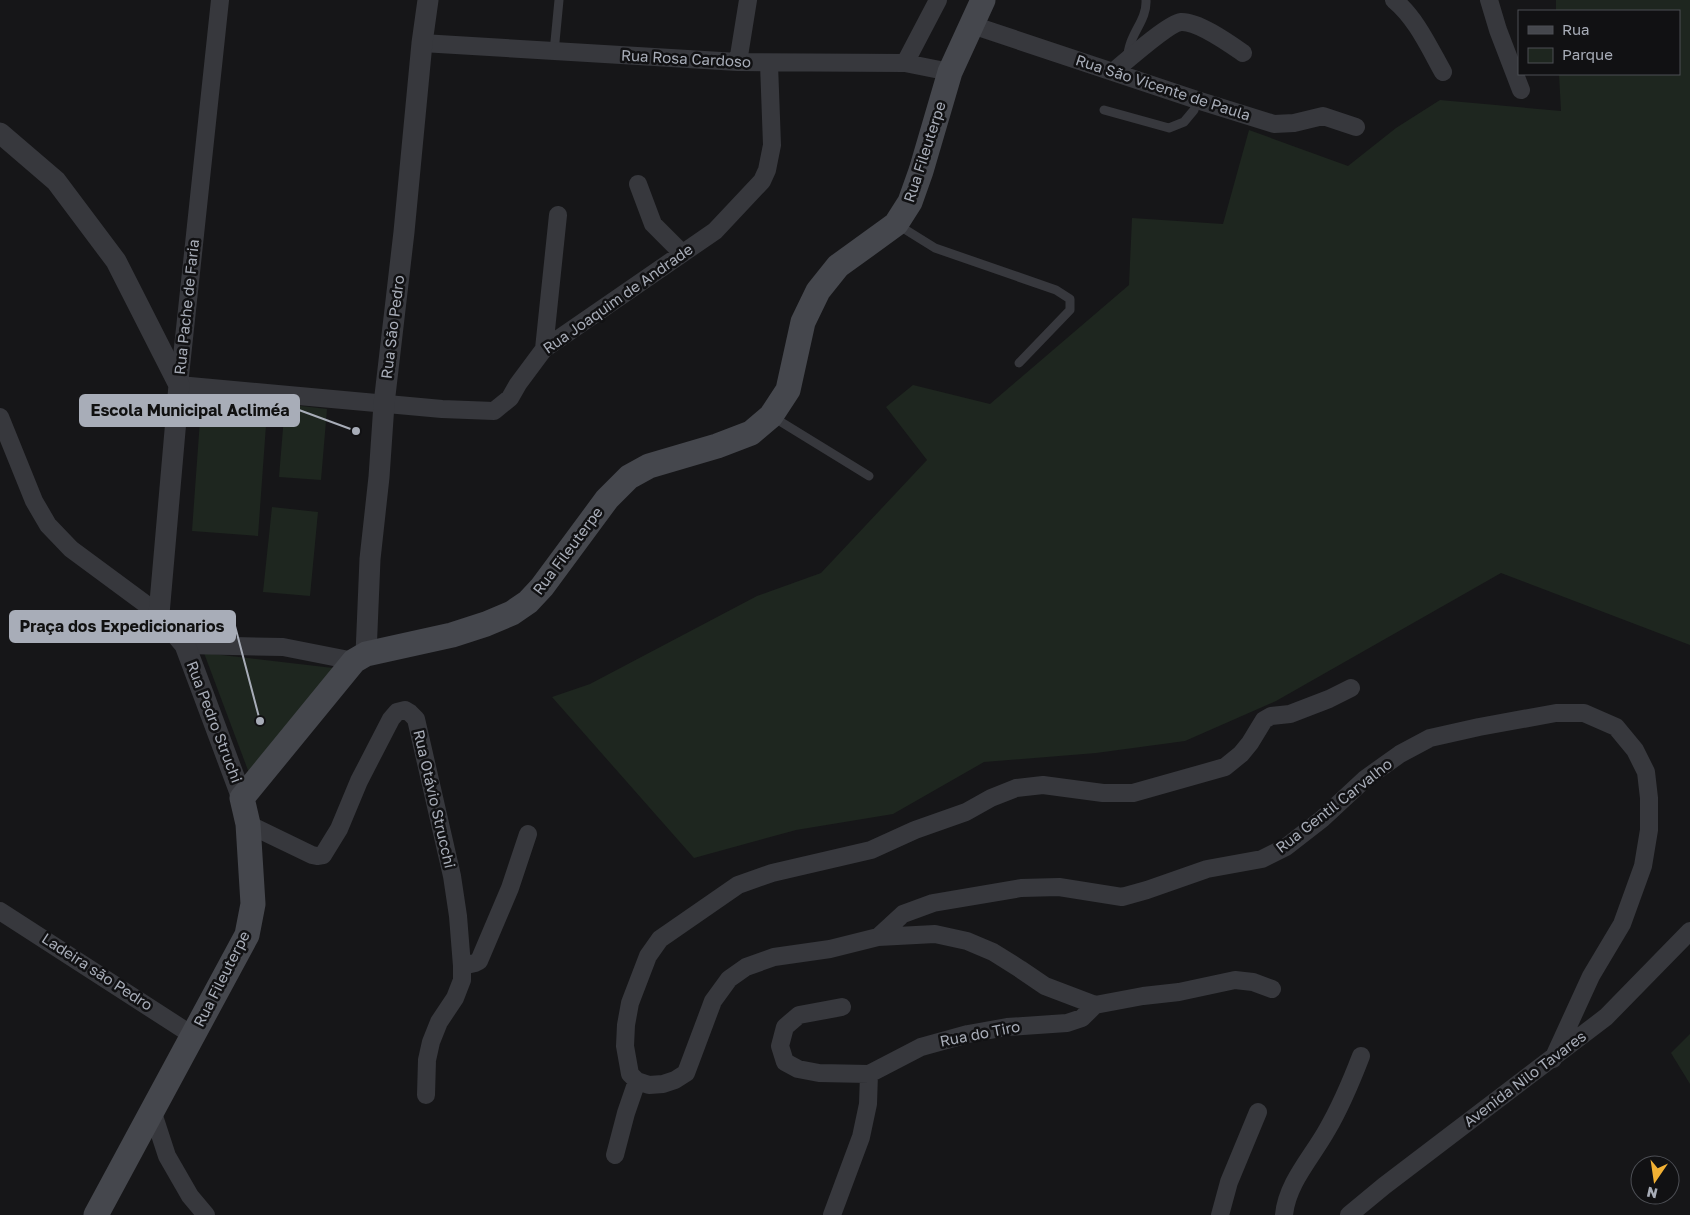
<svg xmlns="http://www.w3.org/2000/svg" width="1690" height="1215" viewBox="0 0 1690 1215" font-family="'Golos Text',sans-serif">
<rect width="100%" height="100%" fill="#161618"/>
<path fill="#1e261f" d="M 1556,0 L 1690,0 L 1690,645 L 1501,573 L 1276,701 L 1185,741 L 1096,753 L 984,762 L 893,814 L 796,830 L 694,858 L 552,697 L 590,684 L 757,596 L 821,573 L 927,460 L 886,407 L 913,385 L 990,404 L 1129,285 L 1132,218 L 1223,224 L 1249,130 L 1348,166 L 1396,128 L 1440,100 L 1561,111 L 1559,74 L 1679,74 L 1679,11 L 1556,11 Z
M 285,404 L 327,409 L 321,480 L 279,477 Z
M 200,420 L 266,425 L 258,536 L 192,531 Z
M 272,507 L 318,512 L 310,596 L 263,592 Z
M 204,653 L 333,668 L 249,773 Z
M 1690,1034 L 1690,1084 L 1671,1053 Z"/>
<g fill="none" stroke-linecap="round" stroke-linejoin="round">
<path stroke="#37383d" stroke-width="9" d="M 554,52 L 559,0
M 1127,58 C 1128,53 1129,47 1131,42 C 1136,28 1147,16 1146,0
M 1104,110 L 1169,128 L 1184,122 L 1194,110 L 1197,100
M 898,225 L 935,248 L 1056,290 L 1070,299 L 1070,310 L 1019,363
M 773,417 L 869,476"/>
<path stroke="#37383d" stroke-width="18" d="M 220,0 L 179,385 L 442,409 L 494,411 L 510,398 L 518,384 L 544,349 L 715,231 L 762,181 L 767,170 L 772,145 L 769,64
M 1394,0 C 1416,18 1429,47 1443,72
M 1489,0 L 1498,30 L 1521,90
M 972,25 L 1197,100 L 1274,124 L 1294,123 L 1323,116 L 1356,127
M 422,43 L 738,62 L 905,63 L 950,72
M 738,62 L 748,0
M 905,63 L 938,0
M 1113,72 C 1125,62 1169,23 1181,22 C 1198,21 1230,44 1243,53
M 638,184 L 653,224 L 682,253
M 544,349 L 558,215
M 0,417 L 34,501 L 48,525 L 71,549 L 159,614
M 185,645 L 283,647 L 354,661
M 248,824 L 312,855 L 317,856 L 323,855 L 339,829 L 359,781 L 391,719 L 397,712 L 405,710 L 410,713 L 416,719 L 452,876 L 458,916 L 462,966 L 462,980 L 455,998 L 439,1022 L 431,1042 L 427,1060 L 426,1095
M 0,911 L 192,1035
M 878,937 L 903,914 L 933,903 L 1021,888 L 1059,887 L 1122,897 L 1147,890 L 1207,869 L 1262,859 L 1286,847 L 1322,819 L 1365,779 L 1400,754 L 1430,738 L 1479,727 L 1556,713 L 1584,713 L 1616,727 L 1635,750 L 1646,772 L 1649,798 L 1649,830 L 1643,866 L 1622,924 L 1591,976 L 1553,1059
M 462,966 L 475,963 L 479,961 L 510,888 L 528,834
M 1095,1005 L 1045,986 L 1020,969 L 993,952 L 967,941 L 935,934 L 878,937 L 830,949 L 774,957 L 746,967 L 729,979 L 713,1001 L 686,1073 L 675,1080 L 663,1084 L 649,1085 L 637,1081 L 630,1074 L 625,1046 L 626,1025 L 630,1003 L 648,956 L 660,939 L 738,885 L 772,873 L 871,850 L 915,830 L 966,812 L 991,798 L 1016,788 L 1043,785 L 1103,793 L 1133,793 L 1225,767 L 1241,754 L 1250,743 L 1264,720 L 1271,716 L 1290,714 L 1329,699 L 1351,688
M 842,1007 L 799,1015 L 785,1027 L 780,1046 L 785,1062 L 798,1069 L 819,1073 L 869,1074 L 921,1047 L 968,1034 L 1007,1027 L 1067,1023 L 1082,1018 L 1095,1005 L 1143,996 L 1179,992 L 1235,980 L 1253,982 L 1272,989
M 152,1110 L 167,1156 L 190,1196 L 206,1215
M 615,1155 L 626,1113 L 637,1081
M 832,1215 L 861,1137 L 868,1104 L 869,1074
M 1220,1215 L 1229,1182 L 1258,1112
M 1284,1215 C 1287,1183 1312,1157 1327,1130 C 1341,1106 1351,1082 1361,1056
M 1349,1215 L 1384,1186 L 1606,1017 L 1690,931"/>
<path stroke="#37383d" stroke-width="21" d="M 0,133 L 56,181 L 116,261 L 179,385 L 159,614 L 185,645 L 242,798
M 366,654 L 370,559 L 379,477 L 384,404 L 404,232 L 422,43 L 428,0"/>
<path stroke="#45474d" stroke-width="25" d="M 96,1215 L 247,935 L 253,904 L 248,824 L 242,798 L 354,661 L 366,654 L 452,635 L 486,624 L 512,613 L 528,602 L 542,587 L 607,499 L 629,477 L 649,466 L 717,446 L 751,433 L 771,416 L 788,390 L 803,322 L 818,291 L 838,266 L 896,224 L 910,202 L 921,171 L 950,72 L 983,0"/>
</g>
<g text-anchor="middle" stroke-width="5" stroke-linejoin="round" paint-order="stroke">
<g font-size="15" fill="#a8adb8" stroke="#111113">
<text transform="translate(686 59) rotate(3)" y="5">Rua Rosa Cardoso</text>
<text transform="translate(1163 88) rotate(18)" y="5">Rua São Vicente de Paula</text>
<text transform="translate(925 152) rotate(-72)" y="5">Rua Fileuterpe</text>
<text transform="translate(618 299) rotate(-35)" y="5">Rua Joaquim de Andrade</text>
<text transform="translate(187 307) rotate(-84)" y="5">Rua Pache de Faria</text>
<text transform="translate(393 327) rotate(-83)" y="5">Rua São Pedro</text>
<text transform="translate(568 551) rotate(-53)" y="5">Rua Fileuterpe</text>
<text transform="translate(214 722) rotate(69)" y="5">Rua Pedro Struchi</text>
<text transform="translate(434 799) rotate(77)" y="5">Rua Otávio Strucchi</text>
<text transform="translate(1334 806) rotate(-38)" y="5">Rua Gentil Carvalho</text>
<text transform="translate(97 972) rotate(33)" y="5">Ladeira são Pedro</text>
<text transform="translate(222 979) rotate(-63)" y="5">Rua Fileuterpe</text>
<text transform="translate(980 1034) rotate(-11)" y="5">Rua do Tiro</text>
<text transform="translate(1525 1079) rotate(-37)" y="5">Avenida Nilo Tavares</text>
</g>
</g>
<path fill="none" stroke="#a8adb8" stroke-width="2" d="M356 431L299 410M260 721L235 626"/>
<g fill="#a8adb8" stroke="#111113" stroke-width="2">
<circle cx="356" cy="431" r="5"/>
<circle cx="260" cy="721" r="5"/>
</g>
<g fill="#a8adb8" stroke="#a8adb8" stroke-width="2">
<rect x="80" y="395" width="219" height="31" rx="5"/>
<rect x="10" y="611" width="225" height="31" rx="5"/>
</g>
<g font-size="16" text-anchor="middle" font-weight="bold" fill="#111">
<text x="190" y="416">Escola Municipal Acliméa</text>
<text x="122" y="632">Praça dos Expedicionarios</text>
</g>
<rect x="1518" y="10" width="162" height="65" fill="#111113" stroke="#4d4f55"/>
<rect x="1528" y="26" width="25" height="8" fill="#45474d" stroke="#4d4f55"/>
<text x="1562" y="35" font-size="15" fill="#a8adb8">Rua</text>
<rect x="1528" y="48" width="25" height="15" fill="#1e261f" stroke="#4d4f55"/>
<text x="1562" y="60" font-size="15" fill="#a8adb8">Parque</text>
<g transform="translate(1655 1180) rotate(193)"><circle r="24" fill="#111113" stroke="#4d4f55"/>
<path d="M0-4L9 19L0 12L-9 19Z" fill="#f2b134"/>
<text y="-8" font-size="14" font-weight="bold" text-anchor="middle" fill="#a8adb8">N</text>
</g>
</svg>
